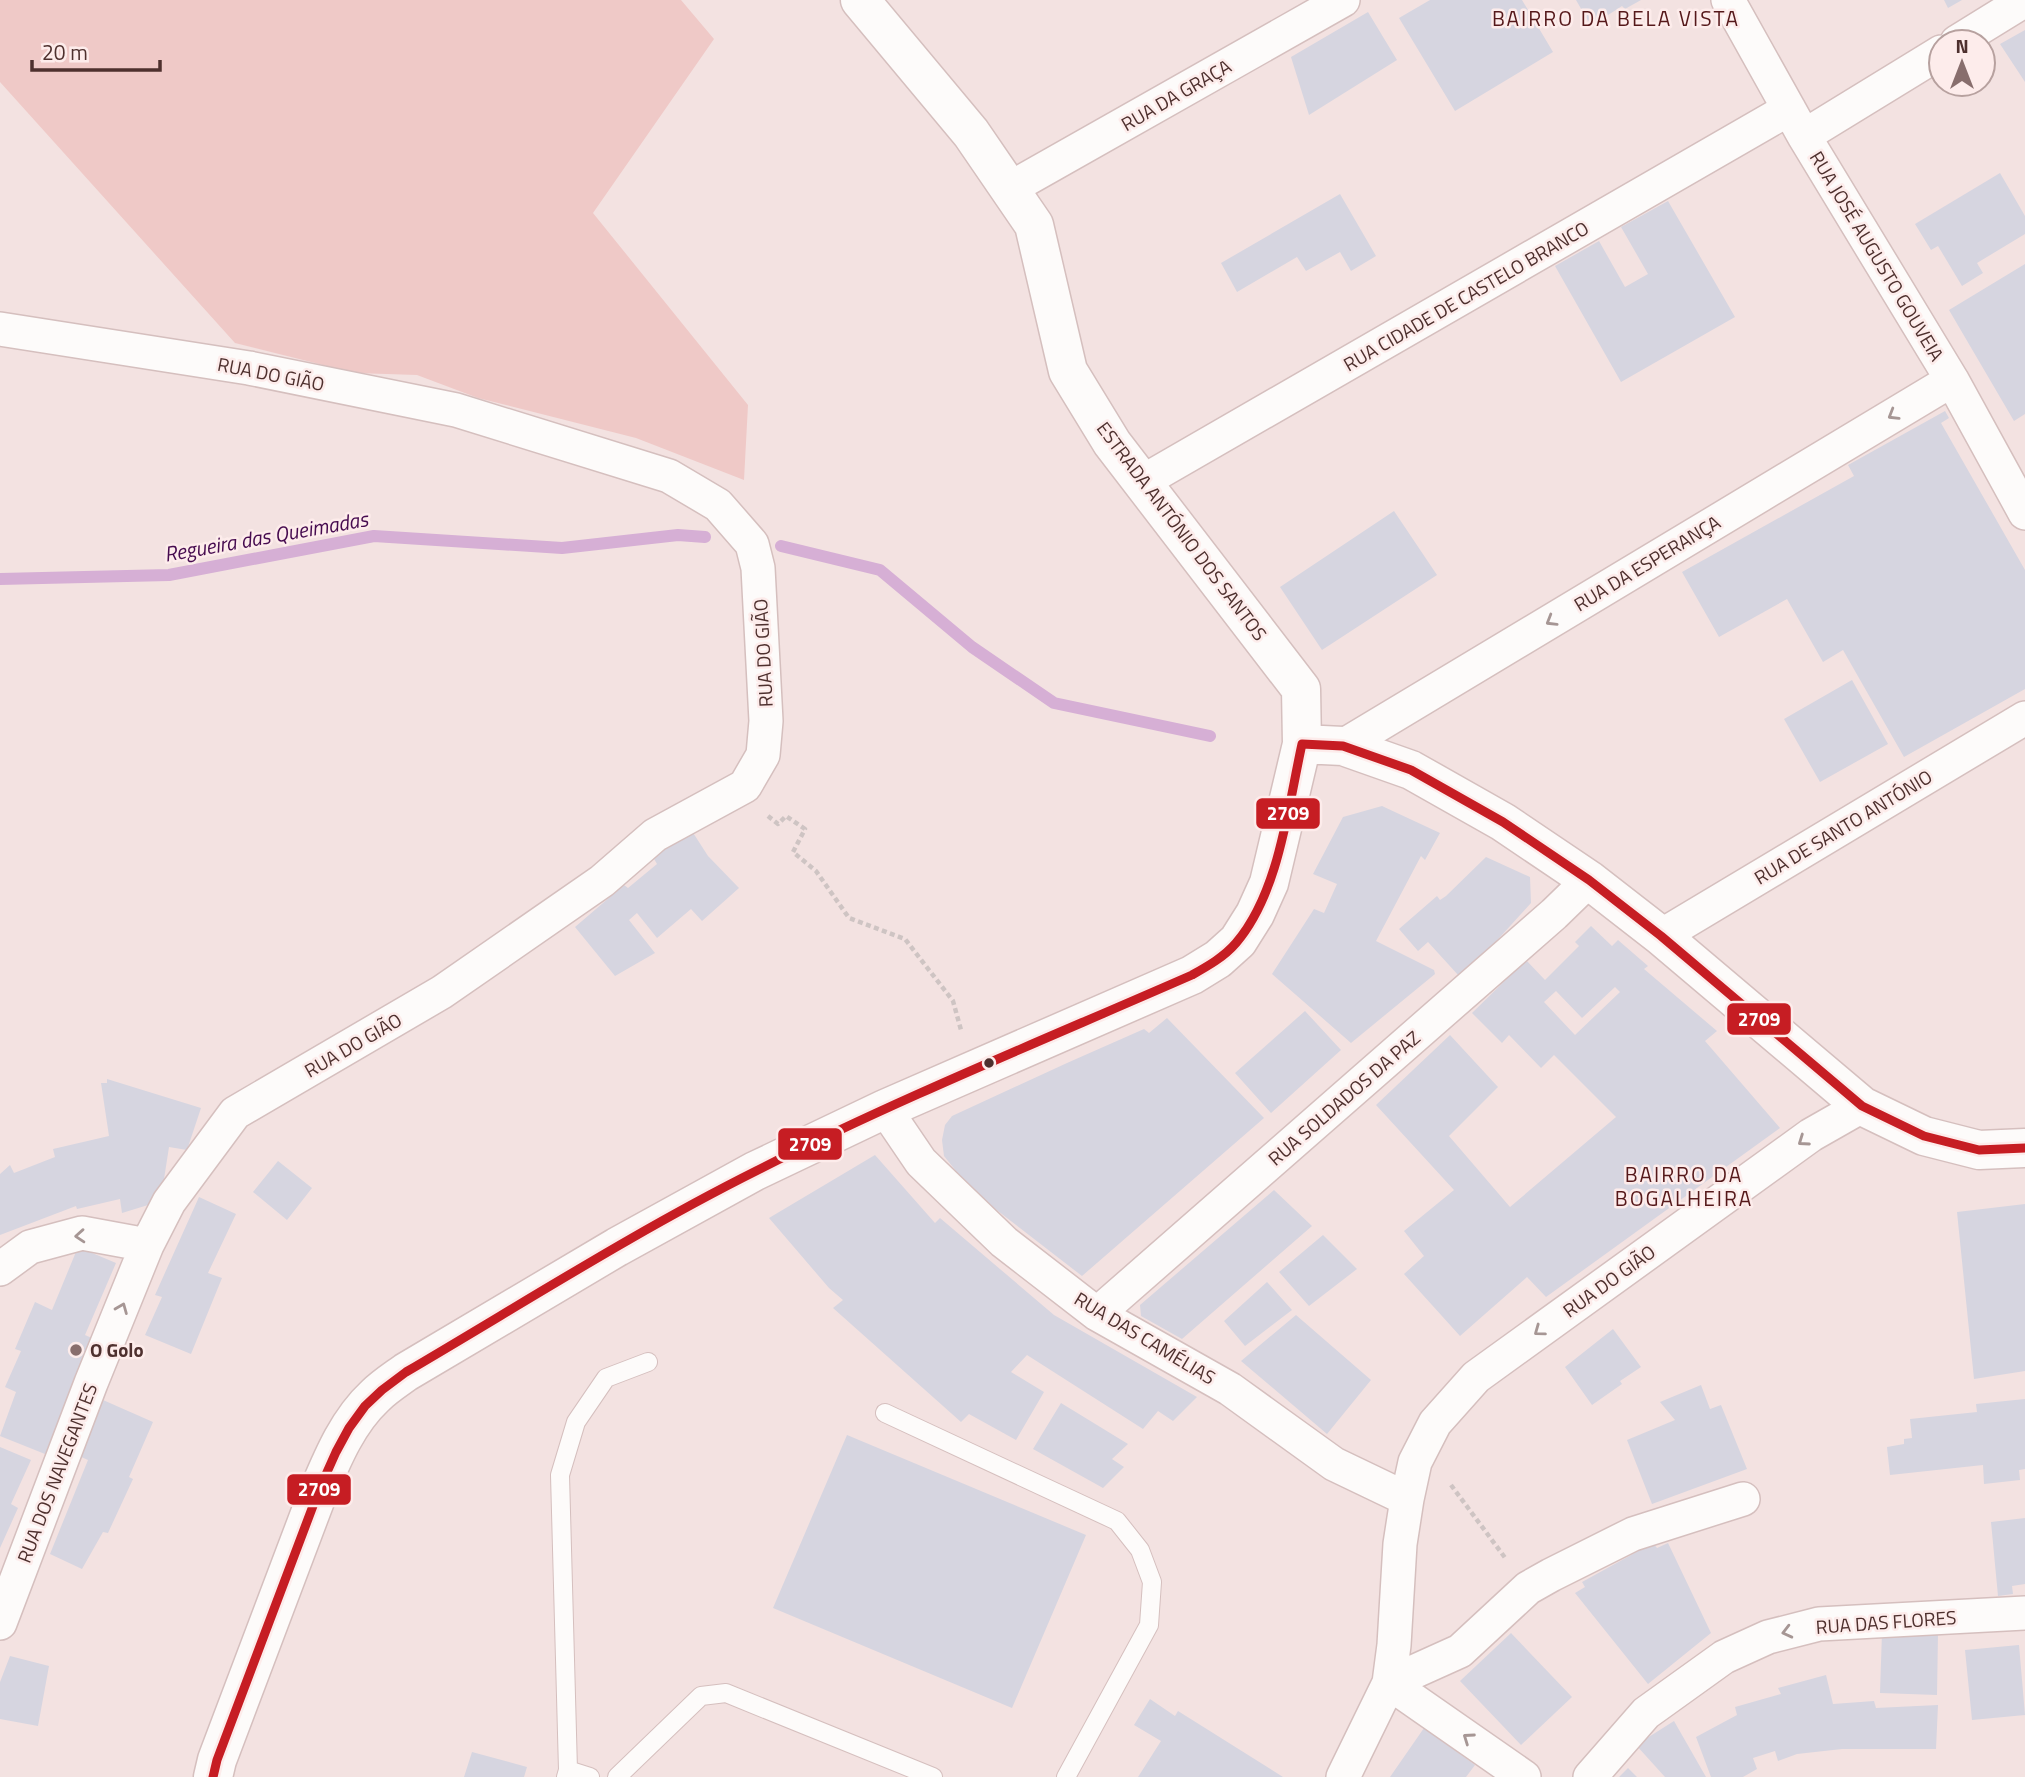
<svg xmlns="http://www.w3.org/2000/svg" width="2025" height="1777" viewBox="0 0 2025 1777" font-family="'Titillium Web',sans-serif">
<rect width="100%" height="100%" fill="#f3e2e1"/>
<path fill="#efc9c7" d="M 0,0 L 681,0 L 714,39 L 593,213 L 748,405 L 744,480 L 636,438 L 478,398 L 417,375 L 355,373 L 235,343 L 0,82 Z"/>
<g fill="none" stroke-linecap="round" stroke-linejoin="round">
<path stroke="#d6afd5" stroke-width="12" d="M 781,546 L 880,570 L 972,647 L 1054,703 L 1210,736
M 0,579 L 169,575 L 374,536 L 562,548 L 678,535 L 705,537"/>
</g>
<path fill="#d6d5e0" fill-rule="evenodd" d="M 1430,0 L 1522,0 L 1553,52 L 1455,111 L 1399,18 Z
M 1576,0 L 1641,0 L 1625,9 L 1622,6 L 1591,26 Z
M 1944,0 L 1962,0 L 1948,8 Z
M 1368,12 L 1397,60 L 1309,115 L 1291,57 Z
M 2025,30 L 2025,82 L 2000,44 Z
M 2000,173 L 2025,216 L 2025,234 L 1977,263 L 1983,273 L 1962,286 L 1938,246 L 1931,250 L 1915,224 Z
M 1340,194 L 1376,256 L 1351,271 L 1340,252 L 1306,271 L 1297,257 L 1237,292 L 1221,263 Z
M 1668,201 L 1735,317 L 1621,382 L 1555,266 L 1599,241 L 1625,287 L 1648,274 L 1621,227 Z
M 2025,264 L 2025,414 L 2014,421 L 1949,310 Z
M 1945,411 L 1949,418 L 1941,423 L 2025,570 L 2025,689 L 1904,757 L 1843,650 L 1823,662 L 1787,599 L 1719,637 L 1682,572 L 1854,476 L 1848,465 Z
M 1394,511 L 1437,575 L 1322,650 L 1280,587 Z
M 1852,680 L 1888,744 L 1820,782 L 1784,719 Z
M 1382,806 L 1440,833 L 1425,860 L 1421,856 L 1376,941 L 1434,970 L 1435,974 L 1351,1043 L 1272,974 L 1314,909 L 1324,913 L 1337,884 L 1313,874 L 1343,817 Z
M 690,828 L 708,856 L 739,888 L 702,921 L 691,909 L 657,938 L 637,913 L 629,920 L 655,953 L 615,976 L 575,927 L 624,885 L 628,888 L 657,864 L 653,857 Z
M 1486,857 L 1530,877 L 1531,903 L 1491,947 L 1459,976 L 1428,942 L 1418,951 L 1399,929 L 1437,896 L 1440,900 L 1446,896 Z
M 1591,926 L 1612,946 L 1618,940 L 1648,966 L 1644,969 L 1717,1031 L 1705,1041 L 1780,1128 L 1546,1297 L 1527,1277 L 1460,1336 L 1404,1274 L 1424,1256 L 1404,1231 L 1454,1190 L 1376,1105 L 1450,1035 L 1498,1087 L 1449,1136 L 1510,1207 L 1616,1117 L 1554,1055 L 1541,1068 L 1509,1035 L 1502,1043 L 1472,1013 L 1526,960 L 1545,980 L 1579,946 L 1575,942 ZM 1615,987 L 1620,992 L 1575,1035 L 1544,1002 L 1556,991 L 1582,1018 Z
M 1305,1011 L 1341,1050 L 1271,1113 L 1235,1073 Z
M 1167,1018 L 1264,1118 L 1082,1276 L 972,1191 L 944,1156 L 942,1140 L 945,1125 L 952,1116 L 1067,1063 L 1144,1029 L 1149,1033 Z
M 107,1079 L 201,1108 L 187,1150 L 169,1147 L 162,1192 L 148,1205 L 122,1213 L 120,1199 L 77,1209 L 76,1206 L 0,1235 L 0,1174 L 10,1165 L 14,1173 L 55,1157 L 53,1149 L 109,1136 L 101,1083 L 107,1083 Z
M 875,1155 L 935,1223 L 940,1218 L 1054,1315 L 1197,1397 L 1173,1421 L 1158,1411 L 1143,1429 L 1027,1355 L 1011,1372 L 1044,1392 L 1016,1440 L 969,1414 L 961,1422 L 833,1308 L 843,1300 L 829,1288 L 769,1218 Z
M 278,1161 L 312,1188 L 287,1220 L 253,1192 Z
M 1274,1190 L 1312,1226 L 1182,1339 L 1141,1316 L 1140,1305 Z
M 199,1197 L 236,1214 L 208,1273 L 222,1278 L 191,1354 L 145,1335 L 162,1297 L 155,1295 Z
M 2025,1204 L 2025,1371 L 1974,1379 L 1957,1212 Z
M 1323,1235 L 1357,1269 L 1309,1306 L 1279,1272 Z
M 78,1247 L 116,1263 L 85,1335 L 94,1339 L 45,1454 L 0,1436 L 16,1392 L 5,1387 L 21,1351 L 15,1349 L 35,1302 L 52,1310 Z
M 1267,1282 L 1292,1310 L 1245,1346 L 1224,1321 Z
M 1296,1315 L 1371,1380 L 1327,1434 L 1241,1361 Z
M 1613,1329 L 1641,1367 L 1620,1381 L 1622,1384 L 1592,1405 L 1565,1367 Z
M 1701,1385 L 1710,1409 L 1721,1405 L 1747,1469 L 1652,1504 L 1627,1440 L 1675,1420 L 1660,1402 Z
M 2025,1399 L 2025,1469 L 2019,1470 L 2020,1480 L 1984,1484 L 1983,1465 L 1890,1475 L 1887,1447 L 1904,1444 L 1904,1439 L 1912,1438 L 1910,1419 L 1977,1412 L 1976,1404 Z
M 103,1400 L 153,1422 L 129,1477 L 133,1479 L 108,1533 L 103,1532 L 82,1569 L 50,1554 L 88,1460 L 79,1456 Z
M 1061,1403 L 1128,1444 L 1112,1459 L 1124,1467 L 1103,1488 L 1033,1449 Z
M 847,1435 L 1086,1535 L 1012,1708 L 773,1608 Z
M 0,1447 L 31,1460 L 11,1504 L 18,1508 L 0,1548 Z
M 2025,1518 L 2025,1584 L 2012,1586 L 2013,1594 L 1998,1596 L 1991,1522 Z
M 1653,1543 L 1657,1548 L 1668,1543 L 1711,1633 L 1648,1684 L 1575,1593 L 1585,1587 L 1582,1582 Z
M 1882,1632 L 1938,1634 L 1937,1695 L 1880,1693 Z
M 1511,1633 L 1572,1697 L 1521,1745 L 1460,1681 Z
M 2019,1645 L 2025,1715 L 1972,1720 L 1965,1650 Z
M 10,1656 L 49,1666 L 38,1726 L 0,1719 L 0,1682 Z
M 1826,1675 L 1833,1704 L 1874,1701 L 1876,1708 L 1938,1705 L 1936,1749 L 1842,1749 L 1797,1754 L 1778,1761 L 1775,1751 L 1753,1758 L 1757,1769 L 1743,1777 L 1711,1777 L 1696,1737 L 1737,1715 L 1735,1707 L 1781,1694 L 1778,1688 Z
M 1150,1699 L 1175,1716 L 1178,1711 L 1283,1777 L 1138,1777 L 1161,1741 L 1134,1725 Z
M 1674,1721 L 1706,1777 L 1665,1777 L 1636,1745 Z
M 1424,1728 L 1475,1765 L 1466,1777 L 1390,1777 Z
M 472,1752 L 527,1767 L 524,1777 L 464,1777 Z
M 1628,1768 L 1637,1777 L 1619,1777 Z"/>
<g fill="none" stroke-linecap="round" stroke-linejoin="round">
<g stroke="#d5bfbe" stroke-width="20">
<path id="service" d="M 885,1413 L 1117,1521 L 1140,1550 L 1152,1582 L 1149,1625 L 1066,1777
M 568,1770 L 590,1777
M 566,1777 L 568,1770 L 560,1475 L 576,1422 L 606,1378 L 648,1362
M 617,1777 L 701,1696 L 726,1693 L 933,1777"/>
</g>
<g stroke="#d5bfbe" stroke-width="36">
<path id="minor" d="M 1728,0 L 1804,136 L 1952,380 L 2025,513
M 1957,42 L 2025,0
M 1804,136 L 1941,52
M 1009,189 L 1343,0
M 0,329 L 249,368 L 456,410 L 669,476 L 718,505 L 752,544 L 758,568 L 766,721 L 763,755 L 745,786 L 655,835 L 602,881 L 442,992 L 235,1113 L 169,1202 L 147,1245 L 91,1383 L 0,1623
M 1142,482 L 1789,109
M 1343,746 L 1952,380
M 1661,936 L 2025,718
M 885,1109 L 921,1162 L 1004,1242 L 1097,1314 L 1230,1389 L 1334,1464 L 1407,1499
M 0,1269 L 30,1247 L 82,1233 L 147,1245
M 1097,1314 L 1554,914 L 1589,880
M 1389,1683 L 1460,1651 L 1528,1588 L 1551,1575 L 1633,1534 L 1743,1499
M 1389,1683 L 1524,1777
M 1343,1777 L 1389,1683 L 1394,1645 L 1400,1544 L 1407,1499 L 1415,1462 L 1435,1423 L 1476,1377 L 1811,1135 L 1862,1106
M 1590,1777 L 1646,1713 L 1724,1657 L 1768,1637 L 1819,1624 L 2025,1613"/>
</g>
<g stroke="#d5bfbe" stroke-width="41">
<path id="tertiary" d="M 1302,744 L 1343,746 L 1411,770 L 1503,822 L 1589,880 L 1661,936 L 1862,1106 L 1924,1136 L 1979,1150 L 2025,1148
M 213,1777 L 217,1760 L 319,1490 C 333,1457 348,1421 375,1396 C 384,1387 395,1380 406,1372 L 617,1247 L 755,1171 L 885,1109 L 1192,975 L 1218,959 L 1238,941 L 1255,914 L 1269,883 L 1302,744 L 1301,689 L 1112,443 L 1068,371 L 1034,225 L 971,133 L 860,0"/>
</g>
<path stroke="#cec4c3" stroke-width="4.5" stroke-dasharray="5 3.5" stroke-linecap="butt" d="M 768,816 L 778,824 L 786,816 L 805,829 L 793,852 L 816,871 L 849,918 L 905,939 L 953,1001 L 961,1030
M 1451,1485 L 1506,1559"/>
<use href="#service" stroke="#fdfbfa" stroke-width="18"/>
<use href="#minor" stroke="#fdfbfa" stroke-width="33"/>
<use href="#tertiary" stroke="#fdfbfa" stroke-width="38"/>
<g stroke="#fdeceb" stroke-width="14">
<path id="bus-1" d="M 213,1777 L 217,1760 L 319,1490 L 336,1452 L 349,1428 L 365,1406 L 382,1390 L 406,1372 C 522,1304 636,1231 756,1171 C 898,1099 1046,1039 1192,975 C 1208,966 1224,957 1236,943 C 1279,893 1288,807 1302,744 L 1343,746 L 1411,770 L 1503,822 L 1589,880 L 1661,936 L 1862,1106 L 1924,1136 L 1979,1150 L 2025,1148"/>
</g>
<use href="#bus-1" stroke="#c61d23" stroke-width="9"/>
</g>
<defs><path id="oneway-chevron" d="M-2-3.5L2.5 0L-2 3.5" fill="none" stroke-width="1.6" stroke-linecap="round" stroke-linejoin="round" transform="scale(1.75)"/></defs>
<g stroke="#a69694">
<use href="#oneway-chevron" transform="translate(1893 415) rotate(149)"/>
<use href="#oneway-chevron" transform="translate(1551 621) rotate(149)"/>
<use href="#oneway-chevron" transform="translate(1803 1141) rotate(145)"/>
<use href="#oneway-chevron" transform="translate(80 1236) rotate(176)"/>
<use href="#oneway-chevron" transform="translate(122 1308) rotate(-68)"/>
<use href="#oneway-chevron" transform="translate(1539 1331) rotate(144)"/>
<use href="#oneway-chevron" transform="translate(1787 1632) rotate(166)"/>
<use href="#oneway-chevron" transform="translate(1468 1738) rotate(-145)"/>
</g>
<circle fill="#4e302e" stroke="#fdeceb" stroke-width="2.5" cx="989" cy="1063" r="6"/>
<circle fill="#886e6d" stroke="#fdeceb" stroke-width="2.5" cx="76" cy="1350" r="7"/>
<g text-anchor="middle" stroke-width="5" stroke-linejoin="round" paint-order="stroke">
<g font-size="19" fill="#4e302e" stroke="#fdeceb">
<text transform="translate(1176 95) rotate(-30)" y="7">RUA DA GRAÇA</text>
<text transform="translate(1877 256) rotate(59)" y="7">RUA JOSÉ AUGUSTO GOUVEIA</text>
<text transform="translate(1466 296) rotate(-30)" y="7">RUA CIDADE DE CASTELO BRANCO</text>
<text transform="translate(271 374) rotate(11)" y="7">RUA DO GIÃO</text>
<text transform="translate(1182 531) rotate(53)" y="7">ESTRADA ANTÓNIO DOS SANTOS</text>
<text transform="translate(1647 563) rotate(-31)" y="7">RUA DA ESPERANÇA</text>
<text transform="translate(763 653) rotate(-93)" y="7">RUA DO GIÃO</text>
<text transform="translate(1843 827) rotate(-31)" y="7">RUA DE SANTO ANTÓNIO</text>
<text transform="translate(353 1045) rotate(-30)" y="7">RUA DO GIÃO</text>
<text transform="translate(1344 1098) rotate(-41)" y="7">RUA SOLDADOS DA PAZ</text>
<text transform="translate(1609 1281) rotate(-36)" y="7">RUA DO GIÃO</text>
<text transform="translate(1145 1338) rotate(31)" y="7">RUA DAS CAMÉLIAS</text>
<text transform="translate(57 1473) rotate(-69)" y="7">RUA DOS NAVEGANTES</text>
<text transform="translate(1886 1622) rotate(-4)" y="7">RUA DAS FLORES</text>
</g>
<g font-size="19" font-weight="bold" fill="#4e302e" stroke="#fdeceb" text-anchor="start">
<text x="90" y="1357">O Golo</text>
</g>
<g font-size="21" letter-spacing="2" fill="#55181a" stroke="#fdeceb">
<text x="1616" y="26">BAIRRO DA BELA VISTA</text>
<text x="1684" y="1182">BAIRRO DA<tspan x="1684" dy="24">BOGALHEIRA</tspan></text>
</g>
<g font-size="21" font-style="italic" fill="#460b4f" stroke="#fdeceb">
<text transform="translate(266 537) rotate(-10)" y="7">Regueira das Queimadas</text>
</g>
</g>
<g stroke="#fdeceb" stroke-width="2.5">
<rect x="1255" y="797" width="66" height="33" rx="7" fill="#c61d23"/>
<rect x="1726" y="1002" width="66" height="34" rx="7" fill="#c61d23"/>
<rect x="777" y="1127" width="66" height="34" rx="7" fill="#c61d23"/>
<rect x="286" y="1473" width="66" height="33" rx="7" fill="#c61d23"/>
</g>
<g font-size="19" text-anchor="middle" font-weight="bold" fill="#fff">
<text x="1288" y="820">2709</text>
<text x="1759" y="1026">2709</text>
<text x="810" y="1151">2709</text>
<text x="319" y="1496">2709</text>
</g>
<g transform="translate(1962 63)"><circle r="33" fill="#fdeceb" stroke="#b7a19f" stroke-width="2"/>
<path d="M0-5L12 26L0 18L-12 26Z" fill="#886e6d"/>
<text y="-10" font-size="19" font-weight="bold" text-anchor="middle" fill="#4e302e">N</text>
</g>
<path d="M32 60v10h128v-10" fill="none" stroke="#4e302e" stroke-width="3.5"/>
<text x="42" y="60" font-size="21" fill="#4e302e" stroke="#fdeceb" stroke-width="5" paint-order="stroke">20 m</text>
</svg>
